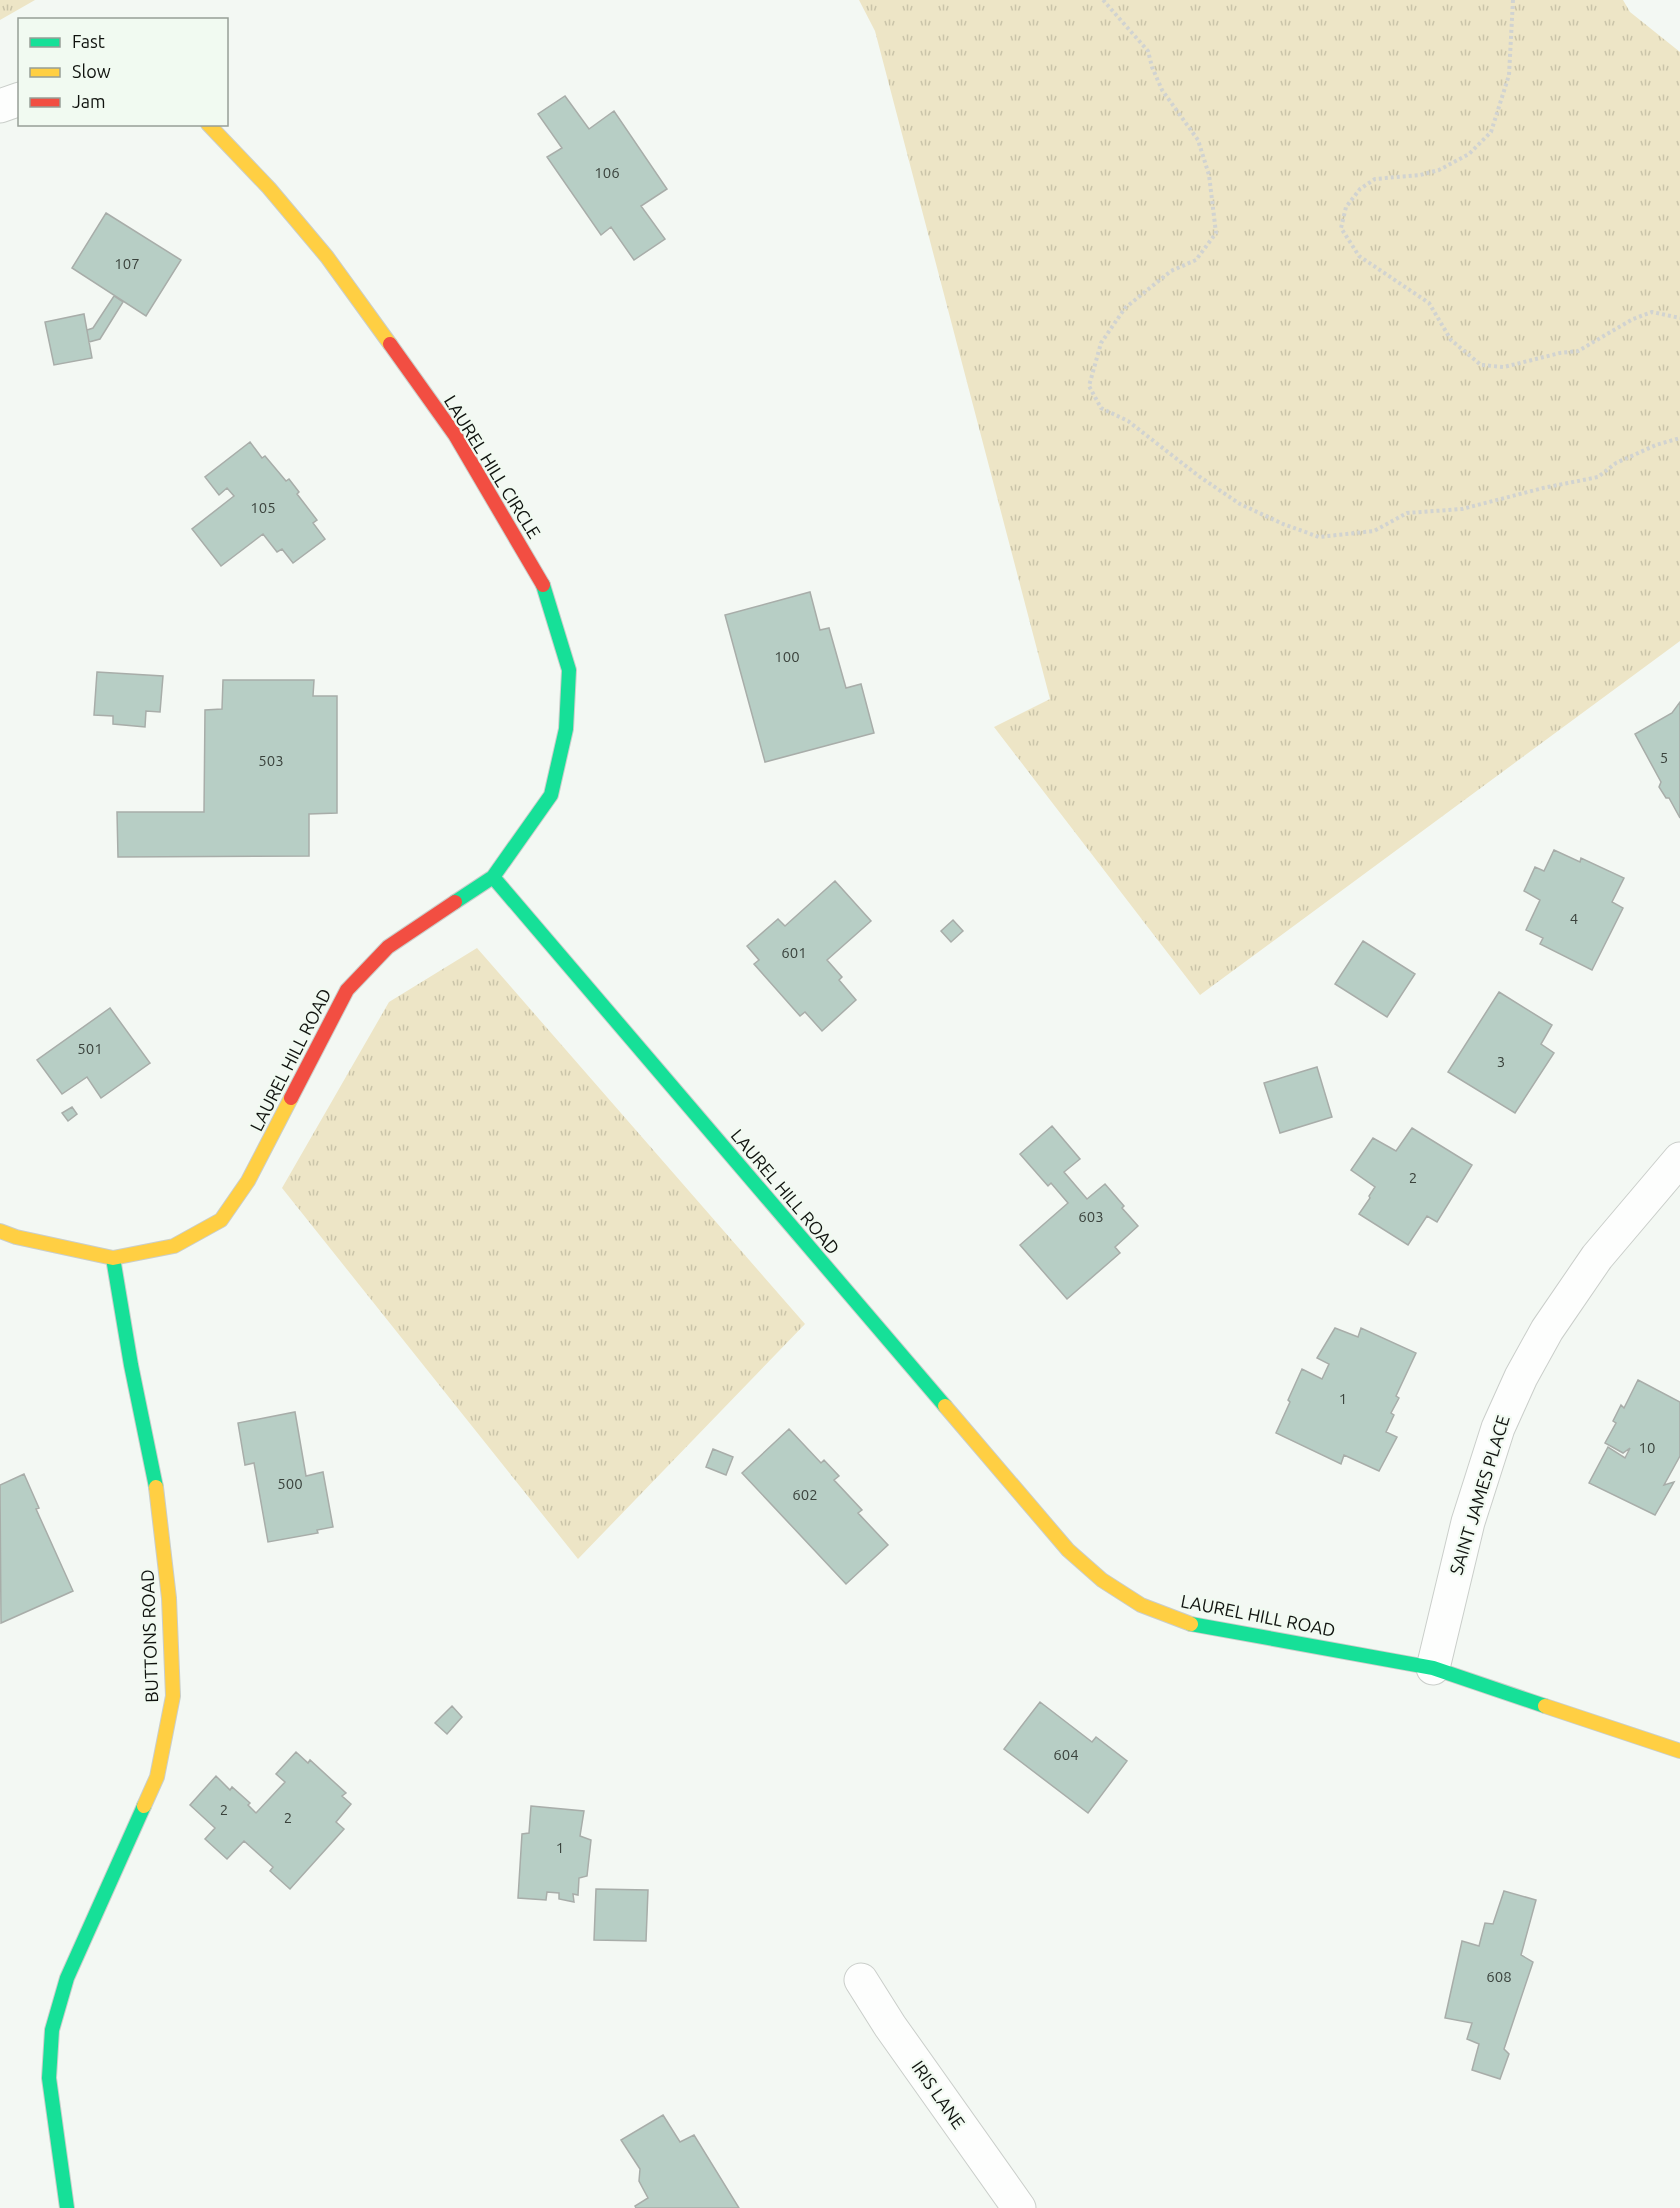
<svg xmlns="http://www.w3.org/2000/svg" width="1680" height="2208" viewBox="0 0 1680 2208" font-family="Ubuntu,sans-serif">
<defs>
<pattern id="park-tufts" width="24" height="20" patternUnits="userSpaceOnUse" patternTransform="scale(1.5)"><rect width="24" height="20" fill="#ede5c6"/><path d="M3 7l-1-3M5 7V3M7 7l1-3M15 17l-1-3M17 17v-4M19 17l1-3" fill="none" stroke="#cac4a9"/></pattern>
</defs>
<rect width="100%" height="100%" fill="#f3f8f3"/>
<path fill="url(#park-tufts)" d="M 0,0 L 35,0 L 0,20 Z
M 859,0 L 1623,0 L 1630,12 L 1680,52 L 1680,641 L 1200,995 L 994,727 L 1050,699 L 875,31 Z
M 477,948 L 805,1324 L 578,1559 L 282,1188 L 389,1002 Z"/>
<path fill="#b7cec5" stroke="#a8ada9" stroke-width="1.5" d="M 565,96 L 589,129 L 614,111 L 667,189 L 641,206 L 665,239 L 634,260 L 611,227 L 601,235 L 547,157 L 562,148 L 538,114 Z
M 106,213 L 181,260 L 146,316 L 72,268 Z
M 114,296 L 123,302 L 100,339 L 89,342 L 87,330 L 93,328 Z
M 84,314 L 92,358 L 54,365 L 45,322 Z
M 250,442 L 262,458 L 265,456 L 286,481 L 289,479 L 299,492 L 297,494 L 317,520 L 313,523 L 325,539 L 293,563 L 282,549 L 277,552 L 263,534 L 221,566 L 192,529 L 234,496 L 227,488 L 219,495 L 205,477 Z
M 810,592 L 820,630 L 829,628 L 846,688 L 861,684 L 874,733 L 765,762 L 725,615 Z
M 97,672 L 163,676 L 160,712 L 146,711 L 145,727 L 113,724 L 113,716 L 94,715 Z
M 223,680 L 314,680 L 313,696 L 337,696 L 337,813 L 309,814 L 309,856 L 118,857 L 117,812 L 204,812 L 205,710 L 222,709 Z
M 1680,702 L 1680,818 L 1669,798 L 1666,798 L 1659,787 L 1661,782 L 1635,734 L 1672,713 Z
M 1554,850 L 1580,862 L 1581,858 L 1624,878 L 1612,902 L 1623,908 L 1592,970 L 1540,944 L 1543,938 L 1526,930 L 1540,900 L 1524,891 L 1535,867 L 1544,871 Z
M 835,881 L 871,921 L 827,960 L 842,977 L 839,980 L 856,1000 L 822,1031 L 805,1012 L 800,1016 L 754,964 L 759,960 L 747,946 L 778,919 L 785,926 Z
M 953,920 L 963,931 L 951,942 L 941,931 Z
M 1363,941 L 1415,974 L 1387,1017 L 1335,984 Z
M 1499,992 L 1552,1025 L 1541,1044 L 1554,1053 L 1515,1113 L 1448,1072 Z
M 110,1008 L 150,1063 L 101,1098 L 87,1077 L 62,1094 L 37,1060 Z
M 1317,1067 L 1332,1117 L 1280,1133 L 1264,1083 Z
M 72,1107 L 77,1114 L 68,1121 L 62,1113 Z
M 1052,1126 L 1080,1159 L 1064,1172 L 1087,1199 L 1105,1184 L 1124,1206 L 1122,1208 L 1138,1226 L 1115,1247 L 1120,1253 L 1067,1299 L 1020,1245 L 1068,1203 L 1051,1183 L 1048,1186 L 1020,1154 Z
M 1412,1128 L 1472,1165 L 1437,1222 L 1427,1216 L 1408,1245 L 1359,1214 L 1370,1198 L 1369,1196 L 1375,1187 L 1351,1170 L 1373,1138 L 1396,1151 Z
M 1335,1328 L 1358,1337 L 1361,1328 L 1416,1353 L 1396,1396 L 1399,1398 L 1391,1413 L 1394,1415 L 1386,1432 L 1397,1437 L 1379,1471 L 1344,1455 L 1341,1464 L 1276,1433 L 1290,1402 L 1288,1400 L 1302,1369 L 1322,1379 L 1329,1364 L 1317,1358 Z
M 1638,1380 L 1680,1402 L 1680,1456 L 1664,1485 L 1674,1482 L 1655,1515 L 1589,1483 L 1608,1447 L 1625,1458 L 1630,1448 L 1623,1453 L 1605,1443 L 1616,1423 L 1613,1421 L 1621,1405 L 1624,1408 Z
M 295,1412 L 306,1476 L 323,1472 L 333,1527 L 317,1530 L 318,1533 L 268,1542 L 254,1463 L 245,1465 L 238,1423 Z
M 789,1429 L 821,1463 L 824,1460 L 839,1476 L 834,1480 L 862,1510 L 858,1513 L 888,1545 L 846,1584 L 742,1473 Z
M 713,1449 L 733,1457 L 726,1475 L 706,1467 Z
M 24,1474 L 39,1508 L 36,1509 L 73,1591 L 1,1623 L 0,1485 Z
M 1040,1702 L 1092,1742 L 1096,1737 L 1127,1761 L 1088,1813 L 1004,1749 Z
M 452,1706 L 462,1717 L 447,1734 L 435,1723 Z
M 296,1752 L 308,1763 L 310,1760 L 346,1793 L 342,1796 L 351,1804 L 336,1822 L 344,1829 L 290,1889 L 270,1871 L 273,1867 L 244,1841 L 227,1859 L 205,1839 L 215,1828 L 190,1805 L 216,1776 L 230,1790 L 232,1787 L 250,1803 L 248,1805 L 256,1813 L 285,1782 L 276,1774 Z
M 531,1806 L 584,1811 L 580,1836 L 591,1840 L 587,1876 L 579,1878 L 578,1895 L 573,1894 L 574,1902 L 559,1899 L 559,1893 L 547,1892 L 546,1900 L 518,1898 L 522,1834 L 529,1833 Z
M 596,1889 L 648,1890 L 646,1941 L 594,1940 Z
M 1504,1891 L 1536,1900 L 1521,1955 L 1533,1962 L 1504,2049 L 1509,2054 L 1500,2079 L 1472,2070 L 1479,2044 L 1467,2039 L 1472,2023 L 1445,2018 L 1462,1941 L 1479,1946 L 1485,1923 L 1493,1924 Z
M 663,2115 L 680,2142 L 694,2135 L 739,2208 L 636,2208 L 635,2206 L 648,2198 L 639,2181 L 640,2169 L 621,2140 Z"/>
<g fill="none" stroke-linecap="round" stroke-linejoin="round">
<g stroke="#caceca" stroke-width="35">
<path id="street" d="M 0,106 L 20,99
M 1433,1668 L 1468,1522 L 1498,1428 L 1521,1377 L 1547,1330 L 1597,1257 L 1680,1159
M 861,1980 L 890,2026 L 1019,2208"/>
</g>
<g stroke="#caceca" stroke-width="16">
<path id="fast" d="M 493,877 L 945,1406
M 455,902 L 493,877 L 551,795 L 566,729 L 569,670 L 543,585
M 113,1258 L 131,1365 L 156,1487
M 1191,1624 L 1433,1668 L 1545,1706
M 67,2208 L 49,2078 L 52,2030 L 67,1978 L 144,1806"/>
</g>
<g stroke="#caceca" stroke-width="16">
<path id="slow" d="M 208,124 L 269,188 L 327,257 L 390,344
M 0,1231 L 16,1237 L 113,1258 L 174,1246 L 221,1220 L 248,1181 L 291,1098
M 945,1406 L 1068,1550 L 1102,1580 L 1141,1605 L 1191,1624
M 1545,1706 L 1680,1751
M 144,1806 L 157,1777 L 173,1696 L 169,1598 L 156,1487"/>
</g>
<g stroke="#caceca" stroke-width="16">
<path id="jam" d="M 390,344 L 455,435 L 543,585
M 291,1098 L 347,990 L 388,947 L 455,902"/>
</g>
<path stroke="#d1d3d1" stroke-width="4" stroke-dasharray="3 3" stroke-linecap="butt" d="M 1103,0 L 1148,51 L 1152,67 L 1162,90 L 1198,140 L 1209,175 L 1216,233 L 1196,260 L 1171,271 L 1125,308 L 1101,343 L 1089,386 L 1101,408 L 1128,421 L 1200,477 L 1240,504 L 1283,524 L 1319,537 L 1374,531 L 1407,513 L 1462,509 L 1543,488 L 1598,477 L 1616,463 L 1656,445 L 1680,438
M 1513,0 L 1509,75 L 1491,132 L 1469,154 L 1439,170 L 1420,175 L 1375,179 L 1360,189 L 1346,207 L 1341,228 L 1359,256 L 1429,303 L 1451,340 L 1481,365 L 1504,367 L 1560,353 L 1578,351 L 1633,319 L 1652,312 L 1680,318"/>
<use href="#street" stroke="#fdfefd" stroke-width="33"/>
<use href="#fast" stroke="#16e098" stroke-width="14"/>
<use href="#slow" stroke="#ffcf43" stroke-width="14"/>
<use href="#jam" stroke="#f24e42" stroke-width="14"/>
</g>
<g text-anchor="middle" stroke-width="4.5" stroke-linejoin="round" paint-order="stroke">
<g font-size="15" fill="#3a423c">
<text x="607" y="178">106</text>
<text x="127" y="269">107</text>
<text x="263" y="513">105</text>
<text x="787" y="662">100</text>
<text x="1664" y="763">5</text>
<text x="271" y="766">503</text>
<text x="1574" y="924">4</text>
<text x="794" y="958">601</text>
<text x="90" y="1054">501</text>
<text x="1501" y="1067">3</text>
<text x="1413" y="1183">2</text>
<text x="1091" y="1222">603</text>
<text x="1343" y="1404">1</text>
<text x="1647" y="1453">10</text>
<text x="290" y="1489">500</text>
<text x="805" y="1500">602</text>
<text x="1066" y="1760">604</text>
<text x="224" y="1815">2</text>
<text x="288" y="1823">2</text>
<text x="560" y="1853">1</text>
<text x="1499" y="1982">608</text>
</g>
<g font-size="18" fill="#10130f" stroke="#f1faf1">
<text transform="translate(492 467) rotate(58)" y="6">LAUREL HILL CIRCLE</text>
<text transform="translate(291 1060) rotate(-63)" y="6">LAUREL HILL ROAD</text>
<text transform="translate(785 1192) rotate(50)" y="6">LAUREL HILL ROAD</text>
<text transform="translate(1480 1495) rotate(-73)" y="6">SAINT JAMES PLACE</text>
<text transform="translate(1258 1616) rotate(11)" y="6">LAUREL HILL ROAD</text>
<text transform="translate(150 1636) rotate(-92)" y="6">BUTTONS ROAD</text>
<text transform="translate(938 2095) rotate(55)" y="6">IRIS LANE</text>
</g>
</g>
<rect x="18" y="18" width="210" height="108" fill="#f1faf1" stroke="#979e97" stroke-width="1.5"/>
<rect x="30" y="38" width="30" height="9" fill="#16e098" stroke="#979e97" stroke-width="1.5"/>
<text x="72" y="48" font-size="18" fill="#10130f">Fast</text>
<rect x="30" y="68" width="30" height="9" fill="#ffcf43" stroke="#979e97" stroke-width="1.5"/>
<text x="72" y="78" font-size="18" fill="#10130f">Slow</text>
<rect x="30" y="98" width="30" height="9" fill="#f24e42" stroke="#979e97" stroke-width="1.5"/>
<text x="72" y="108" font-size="18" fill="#10130f">Jam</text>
</svg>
